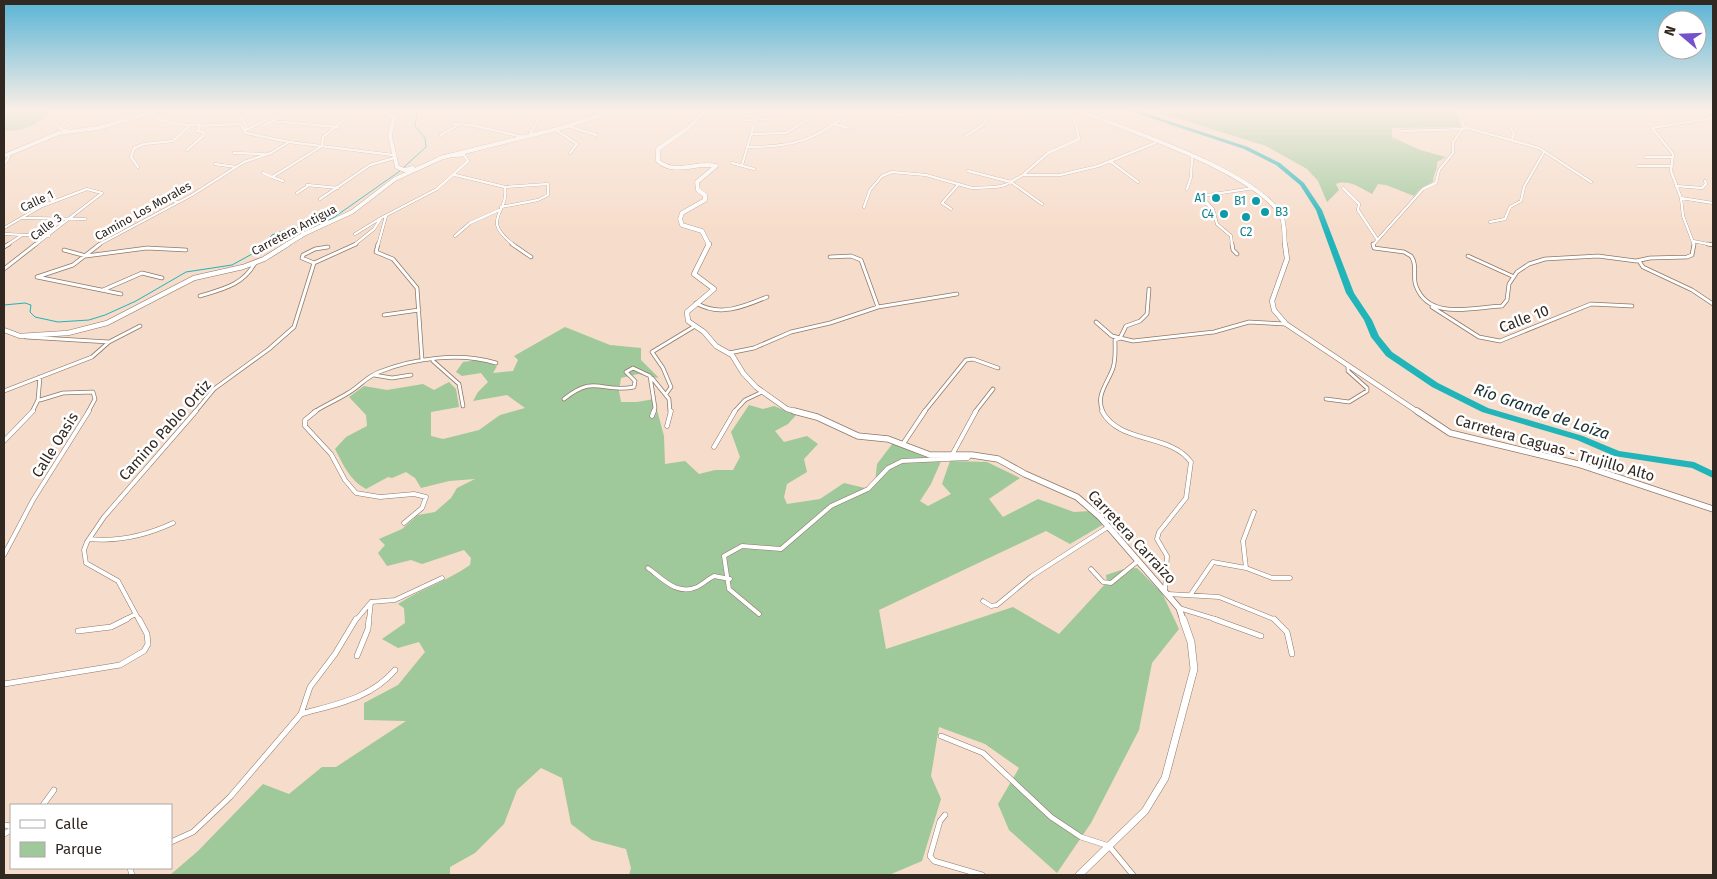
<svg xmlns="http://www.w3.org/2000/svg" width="1717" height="879" viewBox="0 0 1717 879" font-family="'Fira Sans',sans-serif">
<rect width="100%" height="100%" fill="#f6dcca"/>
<path fill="#9fc89b" d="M 4,111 L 52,111 C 38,124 23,132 4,131 Z
M 1154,111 L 1456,111 L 1461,127 L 1392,128 L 1392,137 L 1420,150 L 1446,157 L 1437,162 C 1438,170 1433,174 1433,182 L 1420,189 L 1414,196 L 1386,185 L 1378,184 L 1372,194 C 1361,188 1348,179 1336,184 L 1339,190 L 1327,202 L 1318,181 L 1307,169 L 1266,146 Z
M 565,327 L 610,345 L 641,348 L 641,360 L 659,378 L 638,374 L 621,378 L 619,391 L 621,402 L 637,402 L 654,399 L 664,436 L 665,464 L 685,461 L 699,474 L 715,470 L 733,470 L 740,457 L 731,432 L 749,405 L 763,409 L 774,406 L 796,415 L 788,424 L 775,431 L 784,442 L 807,436 L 818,444 L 804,459 L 807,472 L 787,484 L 784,497 L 787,504 L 820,499 L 844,483 L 865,488 L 875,483 L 877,464 L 893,443 L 925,457 L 942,459 L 931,484 L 920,501 L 928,506 L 951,494 L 942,484 L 950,461 L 987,462 L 1020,478 L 989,499 L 1003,517 L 1038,499 L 1074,512 L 1090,511 L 1104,524 L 1070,544 L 1046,531 L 879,610 L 886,649 L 1013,607 L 1059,634 L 1107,582 L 1106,575 L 1124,569 L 1137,568 L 1162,593 L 1179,629 L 1152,663 L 1139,730 L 1091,823 L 1057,873 L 1009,830 L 998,804 L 1019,768 L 985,744 L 939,727 L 931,776 L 941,799 L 922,861 L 889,875 L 629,875 L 631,868 L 626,849 L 592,840 L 571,824 L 562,778 L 541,768 L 517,790 L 504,824 L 475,853 L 450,867 L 450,875 L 170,875 L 198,851 L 263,784 L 289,794 L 322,767 L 336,767 L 406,721 L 364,720 L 364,703 L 398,685 L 425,652 L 419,642 L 398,648 L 382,639 L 405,623 L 404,608 L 398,604 C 421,589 447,581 470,565 L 471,558 L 464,550 L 422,564 L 411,560 L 387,566 L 378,553 L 385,545 L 379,539 L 402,529 L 418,515 L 435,512 L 451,498 L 457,488 L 475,479 L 449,481 L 421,488 L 415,478 L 406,472 L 392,478 L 388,477 L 366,489 C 350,481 343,464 335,449 L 346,437 L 367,426 L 366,415 L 349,397 L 364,386 L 387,390 L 423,384 L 434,390 L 449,382 L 456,389 L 459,407 L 431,412 L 431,436 L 443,439 L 479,430 L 500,415 L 525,408 L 507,395 L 473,401 L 478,392 L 488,382 L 481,373 L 462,376 L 456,372 L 463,362 L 478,360 L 497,366 L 493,373 L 513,371 L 518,360 L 514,356 Z"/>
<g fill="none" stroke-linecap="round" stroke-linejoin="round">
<path stroke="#21b4b9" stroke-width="1" d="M 404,167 L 426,147 L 425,138 L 415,126 L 417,111
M 4,305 L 25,303 L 31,305 L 30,312 L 35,317 L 58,322 L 89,320 L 105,315 L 136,301 L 186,272 L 232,265 L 263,248 L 272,235 L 285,230 L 319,224 L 333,218 L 400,171"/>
<path fill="#21b4b9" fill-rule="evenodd" d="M 1130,111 L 1138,111 L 1248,147 L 1280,163 L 1304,183 L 1322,210 L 1354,293 L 1372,320 L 1379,336 L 1392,352 L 1438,383 L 1488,408 L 1583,436 L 1619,451 L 1694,462 L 1713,471 L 1713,478 L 1692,468 L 1614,456 L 1577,440 L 1482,412 L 1432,387 L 1386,356 L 1371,337 L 1364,320 L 1346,293 L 1316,210 L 1300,185 L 1276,165 L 1244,149 Z"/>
<g stroke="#8f7868" stroke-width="3">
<path id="street-far3" d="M 177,111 L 185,111
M 246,111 L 241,119 L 245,123 L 246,130 L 268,119
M 310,113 L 350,114
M 147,114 C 179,129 202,126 236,124 L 241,125 L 246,133 L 289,142 L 393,155
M 464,115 L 467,111
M 742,120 L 769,119 L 785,111
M 272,121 L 337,127
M 896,122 L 892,119 L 896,115 L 913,114 L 917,111
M 452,124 L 471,125 L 523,137
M 834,124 L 848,128
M 264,125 L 281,117
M 568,126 L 596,135
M 1464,127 L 1539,148 L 1591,182
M 1510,127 L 1514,134 L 1512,139
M 556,130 L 577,144 L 570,153
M 69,131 L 60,129 L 61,125 L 83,111
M 1402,131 L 1464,129
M 753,134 L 786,133 L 821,111
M 441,135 L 458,125
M 529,136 L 543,111
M 966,136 L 984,124 L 986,119 L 983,111
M 322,146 L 323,137 L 355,111
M 748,147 C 794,147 816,140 851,111
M 187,150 L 203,136 L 204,132 L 197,131 L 200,127
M 234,153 L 264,154
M 1646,157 L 1672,157
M 1110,161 L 1138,182
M 732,163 L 754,169
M 4,164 L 9,157 L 8,154
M 215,164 L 236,167
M 742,165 L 758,111
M 1638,166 L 1670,166
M 138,167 L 131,157 L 134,148 L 144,144 L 173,141 L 188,127
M 968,171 L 1011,182 L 1042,204
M 263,173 L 272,177
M 1024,174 L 1048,153 L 1079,139 L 1076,124 L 1068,111
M 455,175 L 505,187 C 509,215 479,218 514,245
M 283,181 L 272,177 L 322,146
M 307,185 L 338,188
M 1676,186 L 1702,188 L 1706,184 L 1705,181
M 1343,188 L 1359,204 L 1358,210 L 1377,239
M 1187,189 L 1191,177 L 1192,157
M 297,193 L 309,185
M 1204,193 L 1198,194 L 1197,197 L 1209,206
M 159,197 L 177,202
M 1681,198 L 1713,203
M 320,199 L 370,165 L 394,158
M 501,207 L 538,200 L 548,195 L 548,184 L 505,187
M 864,207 L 870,190 L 882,176 L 892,172 L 926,175 L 972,188 L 996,187 L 1005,185 L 1023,175 L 1060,175 L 1098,166 L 1155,143
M 951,209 L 942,203 L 957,186
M 22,218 L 85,219
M 1490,222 L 1505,219 L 1510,207 L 1521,201 L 1524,187 L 1544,152
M 4,228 L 42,206 L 87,189 L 102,193 L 35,245
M 4,234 L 49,236
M 355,234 L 381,218
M 455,236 L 470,223 L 499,210
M 1693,241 L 1713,245
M 7,245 L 22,235
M 98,245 L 192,195 L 244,162 L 271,153 L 289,142
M 354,245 L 374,229 L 381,218 L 437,189 L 468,161 L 464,155 L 455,156
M 378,245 L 386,216
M 1232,245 L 1231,236 L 1217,224 L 1213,209 L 1201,196 L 1254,188
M 1373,245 L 1423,189 L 1436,183 L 1439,170 L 1453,153 L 1453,142 L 1464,127 L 1461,116 L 1463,111
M 1694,245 L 1683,216 L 1681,198 L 1671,171 L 1673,154 L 1652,128 L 1713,118"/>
</g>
<g stroke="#8f7868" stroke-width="4.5">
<path id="street-far2" d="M 100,244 L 73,265 L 37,277 L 121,294
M 378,244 L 376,252 L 393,259 L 417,288 L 422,360
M 512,244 L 531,257
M 1232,244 L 1233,250 L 1237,254
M 1373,244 L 1374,248 L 1404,252 L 1411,256 C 1418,265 1412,276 1416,286 C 1429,321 1473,307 1502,306 L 1507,300 L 1509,284 L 1517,272 L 1529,264 L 1545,259 L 1598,256 L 1636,261 L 1650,258 L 1687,257 L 1692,255 L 1694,244
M 1708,244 L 1713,245
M 4,247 L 9,244
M 64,250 L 86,256 L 147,248 L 186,250
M 1468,256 L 1512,276
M 830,257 L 851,256 L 861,260 L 878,307
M 1639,261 L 1643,267 L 1692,290 L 1713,304
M 314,263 L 356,244
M 314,263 L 302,258 L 303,255 L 315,249 L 328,247
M 4,269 L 36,244
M 103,290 L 142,273 L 162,278
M 200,296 C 223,289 243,285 255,263
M 696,303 C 720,317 743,307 767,297
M 1432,307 L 1479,337 L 1500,341 L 1591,304 L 1632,306
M 384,315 L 419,310
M 1096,322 L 1112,336 L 1133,341 L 1214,332 L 1249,322 L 1286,324
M 26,337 L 109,342
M 1120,338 L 1126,326 L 1140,321 L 1147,314 L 1149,289
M 729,353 L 754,348 L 791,332 L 830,323 L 878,307 L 957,294
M 433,361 L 459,384 L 463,406
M 374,375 L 392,378 L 411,375
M 652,378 L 669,399 L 670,412
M 4,391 L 92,357 L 109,342 L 140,326
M 666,394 L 671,387 L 663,368 L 652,352 L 695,326
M 564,399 C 596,373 601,394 634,387 L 635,381 L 626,372 L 633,368 L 650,376 L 655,408 L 653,412
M 1326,399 L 1349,402 L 1367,391 L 1367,388 L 1348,371 L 1348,366
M 40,400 L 63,393 L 93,392 L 95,399 L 88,412
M 32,412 L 38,400 L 40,377
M 195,412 L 214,389 L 269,349 L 294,327 L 314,263
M 314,412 C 325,405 337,400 348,393 C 359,387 366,377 379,372 C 414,358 460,352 496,363
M 734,412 L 745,400 L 762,392
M 924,412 L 966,360 L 973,359 L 998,368
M 975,412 L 993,389
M 1103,412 C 1095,395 1108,383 1113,368 C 1116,359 1115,349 1115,340 L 1120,338"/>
</g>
<g stroke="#8f7868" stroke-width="5">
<path id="street-far1" d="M 316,411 L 305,420 L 305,426 L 331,454 L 345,480 L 356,493 L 380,497 L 414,494 L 426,497 L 422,508 L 404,523
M 1102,411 C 1119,444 1170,433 1191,462 L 1186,498 L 1159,532 L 1157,539 L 1167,556 L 1165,590
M 652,416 L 654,411
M 667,426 L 671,411
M 4,441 L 33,411
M 903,444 L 925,411
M 714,447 L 735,411
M 952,455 L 976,411
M 89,539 C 119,542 145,536 173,523
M 4,555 L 33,500 L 89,411
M 648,568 C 663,579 677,596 697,587 C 703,584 708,579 714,576 L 730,579
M 1246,568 L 1243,541 L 1254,512
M 1091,569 L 1103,582 L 1111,583 L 1138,561
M 1168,594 L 1219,597 L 1276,620
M 1191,594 L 1213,562 L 1246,568 L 1272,578 L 1290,578
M 983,601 L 991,606 L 997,605 L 1032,576 L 1108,527
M 371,602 L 395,600 L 442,578
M 1179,608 L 1218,620
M 759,614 L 729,589 L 724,556 L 742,546 L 781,549 L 831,506 L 868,489 L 888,468 L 902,461 L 968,458
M 124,620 L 136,614
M 139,620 L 118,581 L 86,563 L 84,550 L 87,542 L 104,517 L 196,411
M 356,620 L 371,602 L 369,620"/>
</g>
<g stroke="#8f7868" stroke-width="6">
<path id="street" d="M 1214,619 L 1261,636
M 1274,619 L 1287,632 L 1292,654
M 78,631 L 111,627 L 127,619
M 357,656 L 368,629 L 369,619
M 4,684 L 120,665 L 144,651 L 148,644 L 147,634 L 139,619
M 301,714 C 336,704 370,699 395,670
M 941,736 L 983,753 L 1051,817 L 1081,837 L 1109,846 L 1133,875
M 43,805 L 54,790
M 945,815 L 940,821 L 930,856 L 934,861 L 982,875
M 4,825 L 11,826
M 4,834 L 11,830
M 171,842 L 193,832 L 230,797 L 301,714 L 310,687 L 335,654 L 356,619
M 130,868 L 132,875"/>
</g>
<g stroke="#8f7868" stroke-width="4.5">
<path id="secondary-far3" d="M 378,111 L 394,117 L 390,136 L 397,167 L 404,170 L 413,168
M 702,111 L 703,114 L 688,128 L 658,149 L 658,161 C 676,176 696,161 716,166 L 697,182 L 698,190 L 705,195 L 705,200 L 682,213 L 680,219 L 682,225 L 702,231 L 709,245
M 1080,111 C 1130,131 1254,171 1281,215 C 1285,223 1284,236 1285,245
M 1706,111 L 1713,113
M 4,156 L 59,133 L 98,128 L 158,111
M 440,158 L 561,128 L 614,111
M 286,245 L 304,234 L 352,212 L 395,179 L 443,157"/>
</g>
<g stroke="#8f7868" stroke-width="5.5">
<path id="secondary-far2" d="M 709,244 L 694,274 L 714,289 L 687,312 L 688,321 L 704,332 L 716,346 L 732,355 L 743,373 L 756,387 L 787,409 L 798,412
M 1285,244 L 1287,259 L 1272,301 L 1274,310 L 1286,324 L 1418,412
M 4,330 L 20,336 L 68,333 L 107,323 L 194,278 L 243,267 L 264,259 L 288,244"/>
</g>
<g stroke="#8f7868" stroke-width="7">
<path id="secondary-far1" d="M 794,411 L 817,417 L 858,436 L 888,439 L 930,455 L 972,455 L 998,459 L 1025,474 L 1077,497 L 1100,517 L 1179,608 L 1183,620
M 1417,411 L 1450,433 L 1578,464 L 1713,509"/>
</g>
<g stroke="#8f7868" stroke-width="8">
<path id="secondary" d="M 1079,875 L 1145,811 L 1165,778 L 1194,669 L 1191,642 L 1183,619"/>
</g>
<use href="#street-far3" stroke="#fff" stroke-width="2.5"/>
<use href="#street-far2" stroke="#fff" stroke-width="3"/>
<use href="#street-far1" stroke="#fff" stroke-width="4"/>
<use href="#street" stroke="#fff" stroke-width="5"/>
<use href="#secondary-far3" stroke="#fff" stroke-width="4"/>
<use href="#secondary-far2" stroke="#fff" stroke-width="4.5"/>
<use href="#secondary-far1" stroke="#fff" stroke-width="5.5"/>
<use href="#secondary" stroke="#fff" stroke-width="7"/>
</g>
<linearGradient id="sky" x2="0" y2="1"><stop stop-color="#58b4d5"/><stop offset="0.47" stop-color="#fbefe7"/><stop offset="1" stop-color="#fbefe7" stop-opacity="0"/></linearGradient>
<rect width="1717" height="234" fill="url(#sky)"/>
<g fill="#0f9aa8" stroke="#fff" stroke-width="2">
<circle cx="1216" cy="198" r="5"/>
<circle cx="1256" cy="201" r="5"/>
<circle cx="1265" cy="212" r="5"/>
<circle cx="1224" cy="214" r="5"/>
<circle cx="1246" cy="217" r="5"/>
</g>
<g text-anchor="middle" stroke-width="5" stroke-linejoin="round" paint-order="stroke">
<g font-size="12" fill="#0d838f" stroke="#fff" text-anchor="end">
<text x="1206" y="202">A1</text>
<text x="1246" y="205">B1</text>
<text x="1275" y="216" text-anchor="start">B3</text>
<text x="1214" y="218">C4</text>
<text x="1246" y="236" text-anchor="middle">C2</text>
</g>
<g font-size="12" fill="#322822" stroke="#fff">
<text transform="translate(37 201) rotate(-25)" y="4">Calle 1</text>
<text transform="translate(143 211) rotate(-29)" y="4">Camino Los Morales</text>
<text transform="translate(46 227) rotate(-37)" y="4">Calle 3</text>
<text transform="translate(294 230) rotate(-28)" y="4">Carretera Antigua</text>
</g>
<g font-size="15" fill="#322822" stroke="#fff">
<text transform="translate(1524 319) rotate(-21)" y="5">Calle 10</text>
<text transform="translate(165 430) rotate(-48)" y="5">Camino Pablo Ortiz</text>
<text transform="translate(55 445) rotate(-58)" y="5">Calle Oasis</text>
<text transform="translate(1555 448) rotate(16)" y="5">Carretera Caguas - Trujillo Alto</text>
<text transform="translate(1132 537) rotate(47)" y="5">Carretera Carraízo</text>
</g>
<g font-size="16" font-style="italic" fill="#192f30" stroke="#fff">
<text transform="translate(1542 411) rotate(19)" y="6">Río Grande de Loíza</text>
</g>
</g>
<rect width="1717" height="879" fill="none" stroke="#322822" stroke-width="10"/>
<rect x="10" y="804" width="162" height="65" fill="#ffffff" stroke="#ada9a7"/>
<rect x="20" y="820" width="25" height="8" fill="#ffffff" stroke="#ada9a7"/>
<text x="55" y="829" font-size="15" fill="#322822">Calle</text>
<rect x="20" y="842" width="25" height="15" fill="#9fc89b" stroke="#ada9a7"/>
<text x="55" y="854" font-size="15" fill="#322822">Parque</text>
<g transform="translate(1682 35) rotate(289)"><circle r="24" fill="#ffffff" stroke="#ada9a7"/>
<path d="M0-4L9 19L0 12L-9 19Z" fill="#7552cc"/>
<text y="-8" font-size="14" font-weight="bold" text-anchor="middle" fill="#322822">N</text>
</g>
</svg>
